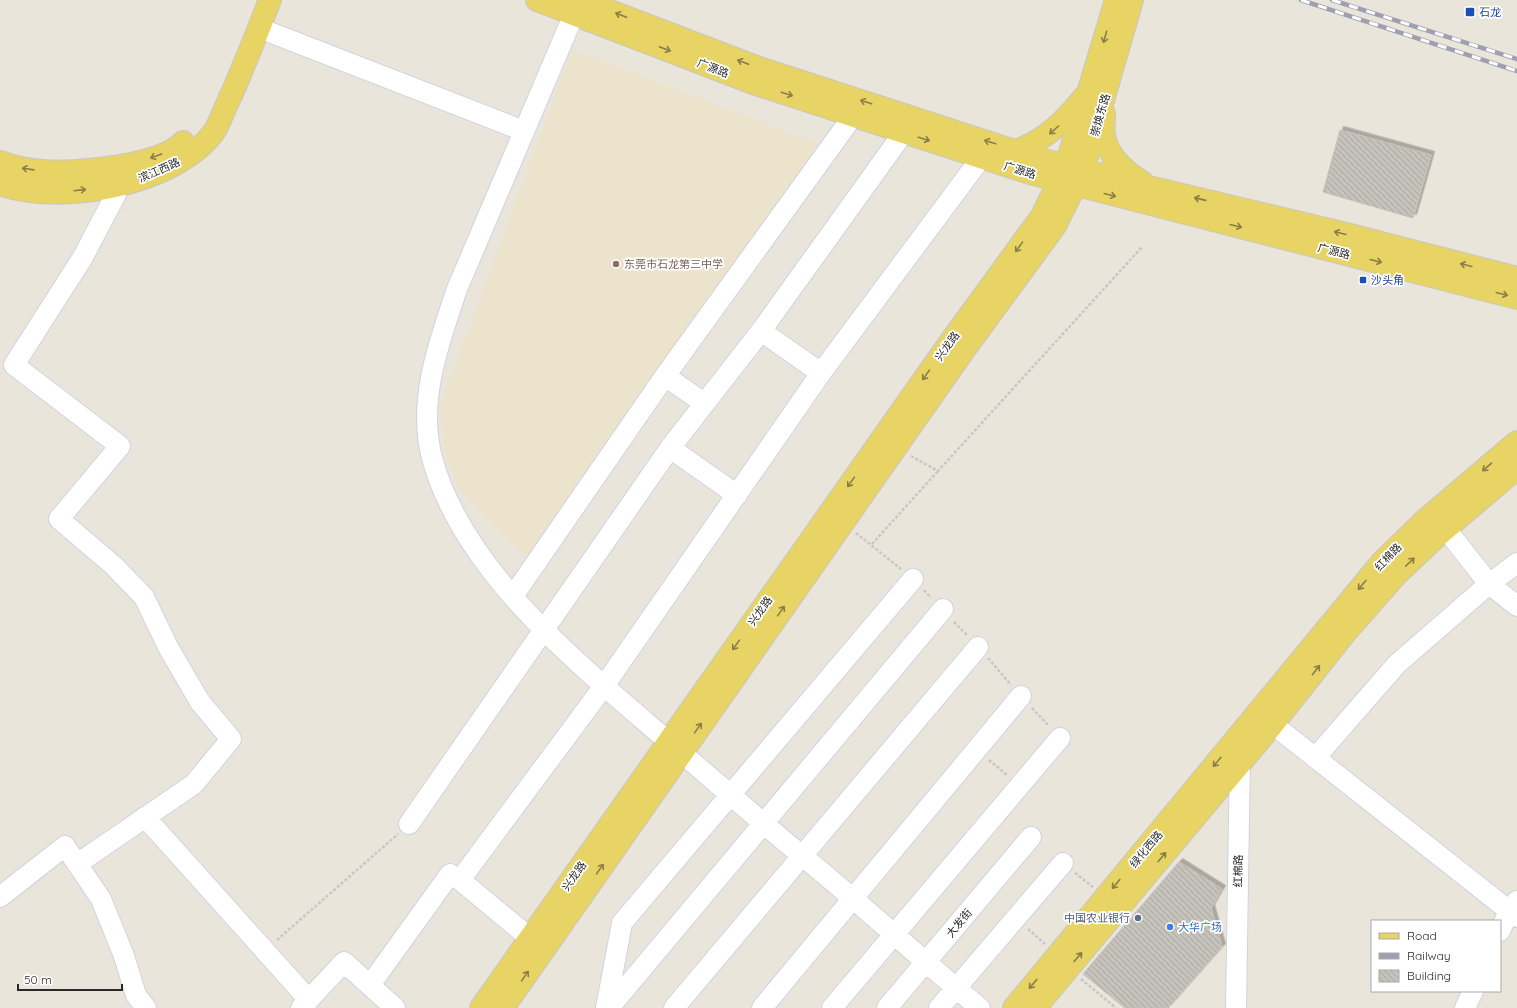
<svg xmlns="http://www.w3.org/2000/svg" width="1517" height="1008" viewBox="0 0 1517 1008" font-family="Quicksand,'Noto Sans SC',sans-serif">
<defs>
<pattern id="building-back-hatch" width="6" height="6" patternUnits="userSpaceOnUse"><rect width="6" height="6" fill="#c5c2bb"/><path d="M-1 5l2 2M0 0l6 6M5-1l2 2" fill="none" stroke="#a9a7a1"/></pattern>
<filter id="shadow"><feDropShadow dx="3.5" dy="-3.5" stdDeviation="0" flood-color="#0004"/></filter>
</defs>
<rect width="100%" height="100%" fill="#eae5db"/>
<path fill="#ebe3cb" d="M 572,49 L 822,145 L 532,563 L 458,489 L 445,452 L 440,407 Z"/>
<path fill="url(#building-back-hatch)" stroke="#c5c1b5" filter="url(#shadow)" d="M 1340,130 L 1431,155 L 1413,218 L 1323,192 Z
M 1179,862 L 1222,889 L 1211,908 L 1222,947 L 1168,1008 L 1125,1008 L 1083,974 Z"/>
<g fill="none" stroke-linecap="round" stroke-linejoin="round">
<g stroke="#d1d2e1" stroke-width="22">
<path id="minor" d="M 574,14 L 457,289 C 439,342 417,401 432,458 C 463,573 583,668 669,742 C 717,783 763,824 812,864 C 869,911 923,961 980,1008
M 259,28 L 524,131
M 761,331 L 821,373
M 665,376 L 704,403
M 670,448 L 737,495
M 1446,529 L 1489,584 L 1517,606
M 513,596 L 665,376 L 853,116
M 1260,714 L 1517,917
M 1315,758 L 1397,664 L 1489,584 L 1517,563
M 145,817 L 309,1000
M 409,824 L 670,448 L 761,331 L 904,132
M 77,864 L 194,784 L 231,739 L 200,702 L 168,647 L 144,597 L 114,566 L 59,519 L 120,446 L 14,365 L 83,257 L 116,194
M 460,880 L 604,686 L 821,373 L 981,158
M 0,897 L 65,846 L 101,899 L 124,956 L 136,995 L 146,1008
M 1500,931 L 1509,911 L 1517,901
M 370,985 L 450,874 L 460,880 L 530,938
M 301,1008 L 344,962 L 395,1008
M 606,1008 L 622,923 L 913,579
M 609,1008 L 943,609
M 674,1008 L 978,647
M 762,1008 L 1021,696
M 832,1008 L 1060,738
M 887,1008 L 1031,837
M 939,1008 L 1063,863
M 1236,1008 L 1240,754
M 1465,1008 L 1473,991"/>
</g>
<g stroke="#c7c7c7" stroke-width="24">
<path id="major" d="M 537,0 L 753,83 L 1030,173 L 1517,298
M 581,0 L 759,68 L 1036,158 L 1149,187 L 1342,233 L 1517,278
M 1104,114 C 1104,121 1103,129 1104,136 C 1108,156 1126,172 1142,182
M 1017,151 C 1047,138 1064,122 1085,96
M 0,162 C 14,167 27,170 42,171 C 75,174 160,166 183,142
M 0,184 C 60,206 175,185 214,132 C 219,124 223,113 227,104 C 243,70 256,35 270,0
M 481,1008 L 951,341 L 1042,216 L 1066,166 L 1116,0
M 503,1008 L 964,350 L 1055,226 L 1083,170 L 1132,0
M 1014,1008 L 1382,562 L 1424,521 L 1517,442
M 1035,1008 L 1273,724 L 1345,633 L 1396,575 L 1436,537 L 1517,468"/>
</g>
<path stroke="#c7c7c7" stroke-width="2.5" stroke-dasharray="3 2" stroke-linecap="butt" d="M 911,456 L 938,471 L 1142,247
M 856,533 L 901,569
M 872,544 L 938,471
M 924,590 L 931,598
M 954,622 L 967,635
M 988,658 L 1011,685
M 1032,708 L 1049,726
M 989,760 L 1007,775
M 1075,873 L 1093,887
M 1028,929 L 1045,944
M 277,940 L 398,834
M 1081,979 L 1116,1008"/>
<use href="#minor" stroke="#fff" stroke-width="20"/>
<use href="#major" stroke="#e7d464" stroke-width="22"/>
<g stroke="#9ea0b2" stroke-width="4.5">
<path id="rail" d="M 1301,0 L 1517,71
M 1332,0 L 1517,59"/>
</g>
<use href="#rail" stroke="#fff" stroke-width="3" stroke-dasharray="9" stroke-linecap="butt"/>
</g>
<defs><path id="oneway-shaft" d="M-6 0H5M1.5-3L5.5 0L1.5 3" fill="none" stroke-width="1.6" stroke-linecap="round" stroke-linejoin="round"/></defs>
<g stroke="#887e46">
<use href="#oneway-shaft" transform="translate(621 15) rotate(-159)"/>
<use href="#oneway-shaft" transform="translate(1105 37) rotate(106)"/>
<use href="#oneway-shaft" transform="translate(665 49) rotate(21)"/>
<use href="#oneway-shaft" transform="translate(743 62) rotate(-159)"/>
<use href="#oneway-shaft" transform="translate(787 94) rotate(18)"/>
<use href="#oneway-shaft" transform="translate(866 102) rotate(-162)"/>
<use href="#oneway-shaft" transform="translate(1054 130) rotate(138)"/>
<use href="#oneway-shaft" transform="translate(924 139) rotate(18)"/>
<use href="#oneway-shaft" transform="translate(990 142) rotate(-162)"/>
<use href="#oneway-shaft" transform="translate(156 156) rotate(160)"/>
<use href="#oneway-shaft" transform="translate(28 169) rotate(-172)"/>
<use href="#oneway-shaft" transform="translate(80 190) rotate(-7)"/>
<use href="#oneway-shaft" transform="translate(1110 195) rotate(14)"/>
<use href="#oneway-shaft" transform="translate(1200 199) rotate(-167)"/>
<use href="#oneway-shaft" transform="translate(1236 226) rotate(14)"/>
<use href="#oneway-shaft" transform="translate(1340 233) rotate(-166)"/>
<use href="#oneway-shaft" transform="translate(1019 247) rotate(126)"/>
<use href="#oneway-shaft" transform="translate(1376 261) rotate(14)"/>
<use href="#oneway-shaft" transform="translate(1466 265) rotate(-166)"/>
<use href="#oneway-shaft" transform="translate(1502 294) rotate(14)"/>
<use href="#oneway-shaft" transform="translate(926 375) rotate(125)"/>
<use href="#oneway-shaft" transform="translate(1487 467) rotate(139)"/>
<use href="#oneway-shaft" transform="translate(851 482) rotate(125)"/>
<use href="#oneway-shaft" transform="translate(1410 562) rotate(-44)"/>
<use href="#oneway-shaft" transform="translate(1362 585) rotate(131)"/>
<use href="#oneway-shaft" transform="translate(781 611) rotate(-55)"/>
<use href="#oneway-shaft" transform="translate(736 645) rotate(125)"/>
<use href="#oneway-shaft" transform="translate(1316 670) rotate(-52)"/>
<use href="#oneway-shaft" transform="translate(698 728) rotate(-55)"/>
<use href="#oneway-shaft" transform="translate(1217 762) rotate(130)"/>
<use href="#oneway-shaft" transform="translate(1162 857) rotate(-50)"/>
<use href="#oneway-shaft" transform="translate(600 869) rotate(-55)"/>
<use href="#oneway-shaft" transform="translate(1116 884) rotate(130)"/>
<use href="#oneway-shaft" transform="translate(1078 957) rotate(-50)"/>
<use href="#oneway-shaft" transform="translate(525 976) rotate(-55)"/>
<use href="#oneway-shaft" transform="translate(1033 984) rotate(130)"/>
</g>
<g fill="#1a4fb4" stroke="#fff" stroke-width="1.5">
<rect x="1465" y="7" width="10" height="10" rx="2"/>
<rect x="1359" y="276" width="8" height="8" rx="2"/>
</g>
<circle fill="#8d6e63" stroke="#fff" stroke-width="1.5" cx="616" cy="264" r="4"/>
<circle fill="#5c6f8a" stroke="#fff" stroke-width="1.5" cx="1138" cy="918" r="4"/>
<circle fill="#3f7fe0" stroke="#fff" stroke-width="1.5" cx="1170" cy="927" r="4"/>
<g text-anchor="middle" stroke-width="3.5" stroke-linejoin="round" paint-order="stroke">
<g font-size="11" fill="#164399" stroke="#fff" text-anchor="start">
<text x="1479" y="16">石龙</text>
<text x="1371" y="284">沙头角</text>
</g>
<g font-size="11" fill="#292929" stroke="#fff">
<text transform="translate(713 68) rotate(21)" y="4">广源路</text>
<text transform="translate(1100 115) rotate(-74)" y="4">崇焕东路</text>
<text transform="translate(159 170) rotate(-24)" y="4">滨江西路</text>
<text transform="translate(1020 170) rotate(17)" y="4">广源路</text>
<text transform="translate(1334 251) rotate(14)" y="4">广源路</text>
<text transform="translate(947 346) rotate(-54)" y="4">兴龙路</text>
<text transform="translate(1388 557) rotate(-46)" y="4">红棉路</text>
<text transform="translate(760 611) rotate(-55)" y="4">兴龙路</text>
<text transform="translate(1146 849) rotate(-50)" y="4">绿化西路</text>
<text transform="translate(1238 871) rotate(-89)" y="4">红棉路</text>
<text transform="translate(574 876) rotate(-55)" y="4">兴龙路</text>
<text transform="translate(959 923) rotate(-50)" y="4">大发街</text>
</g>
<g font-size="11" fill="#785e54" stroke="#fff" text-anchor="start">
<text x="624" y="268">东莞市石龙第三中学</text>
</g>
<g font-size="11" fill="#4e5e75" stroke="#fff" text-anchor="end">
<text x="1130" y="922">中国农业银行</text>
</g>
<g font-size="11" fill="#366cbe" stroke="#fff" text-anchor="start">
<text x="1178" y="931">大华广场</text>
</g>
</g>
<rect x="1371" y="920" width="130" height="72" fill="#ffffff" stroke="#a9a9a9"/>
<rect x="1379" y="933" width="20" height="6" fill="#e7d464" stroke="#a9a9a9"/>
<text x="1407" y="940" font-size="12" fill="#292929">Road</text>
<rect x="1379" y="953" width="20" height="6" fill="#9ea0b2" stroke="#a9a9a9"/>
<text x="1407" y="960" font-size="12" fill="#292929">Railway</text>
<rect x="1379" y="970" width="20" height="12" fill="url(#building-back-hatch)" stroke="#a9a9a9"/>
<text x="1407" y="980" font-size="12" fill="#292929">Building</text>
<path d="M18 984v6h104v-6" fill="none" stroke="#292929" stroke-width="2"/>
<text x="24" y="984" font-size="12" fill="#292929" stroke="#ffffff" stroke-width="3" paint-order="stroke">50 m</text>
</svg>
